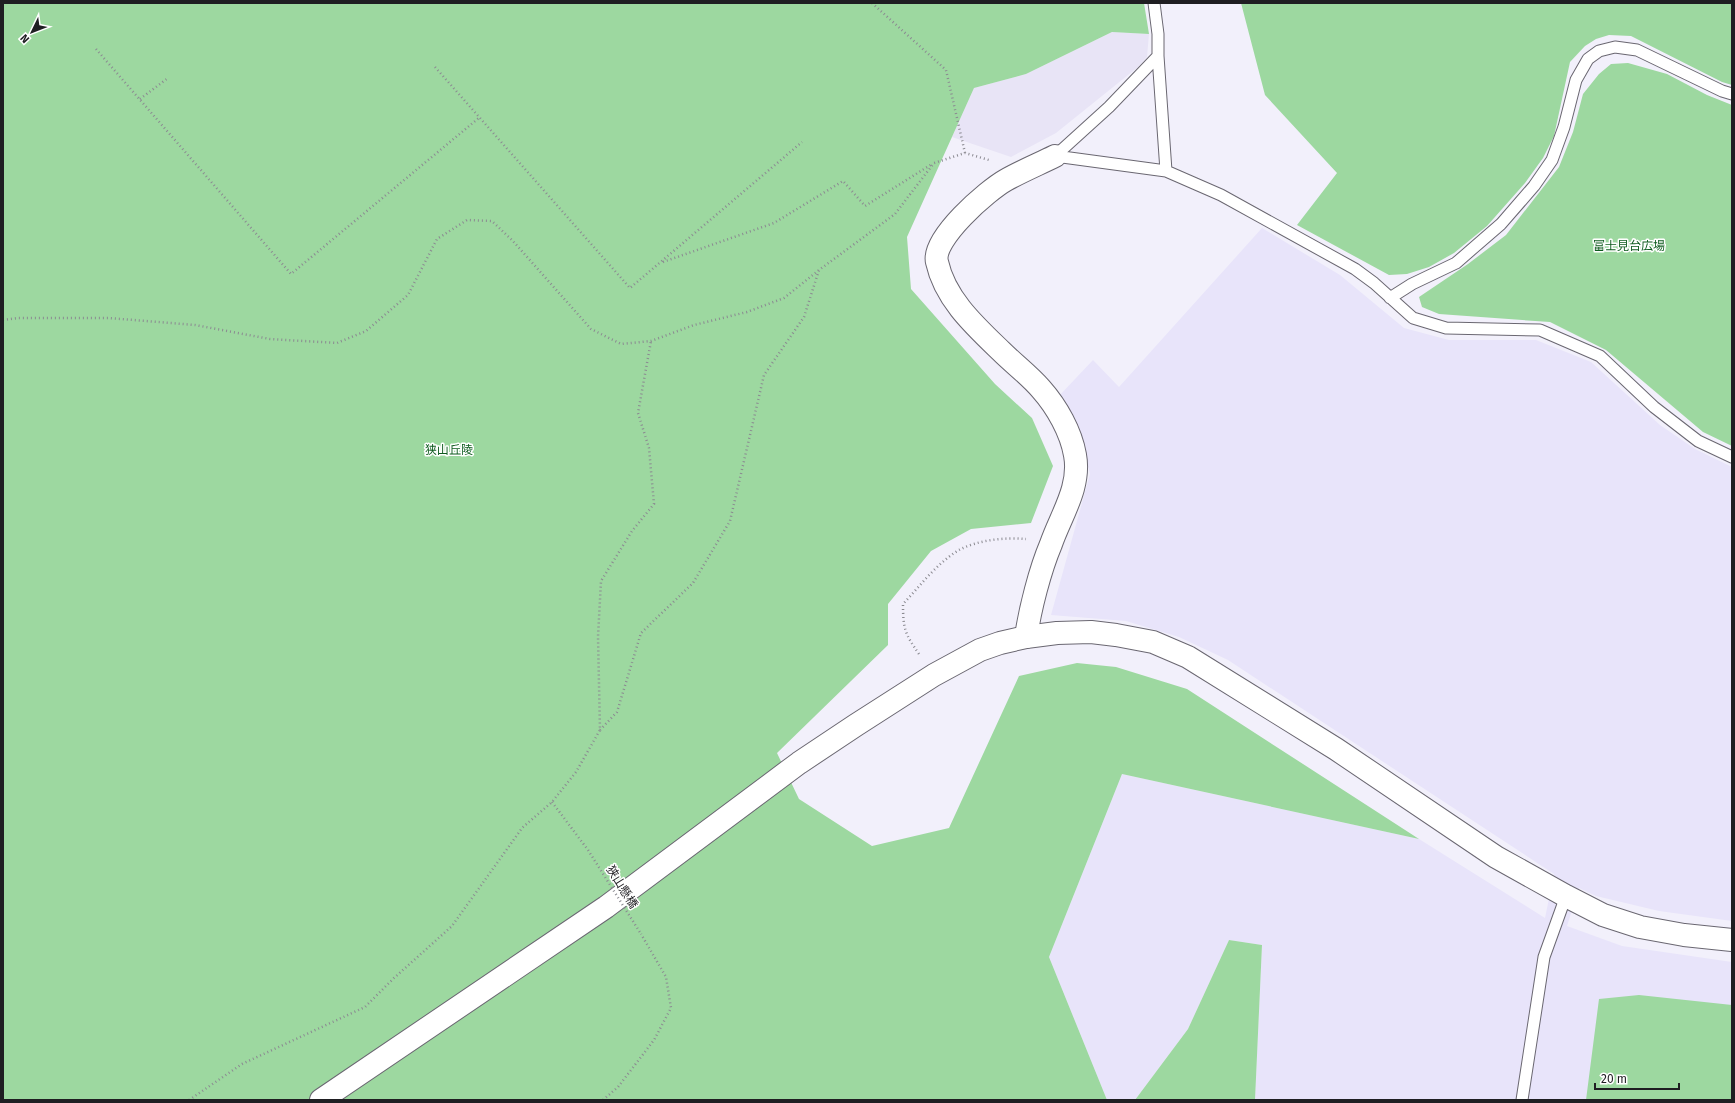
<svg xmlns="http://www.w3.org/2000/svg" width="1735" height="1103" viewBox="0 0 1735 1103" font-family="'Fira Sans','Noto Sans JP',sans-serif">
<rect width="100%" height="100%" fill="#f2f0fb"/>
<path fill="#e8e4f6" d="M 1112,32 L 1149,34 L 1147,57 L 1138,67 L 1056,133 L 1011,157 L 952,137 L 974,88 L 1026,74 Z"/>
<path fill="#e8e4fa" d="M 1262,228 L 1340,275 L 1404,328 L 1449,340 L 1536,340 L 1591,362 L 1660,425 L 1695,449 L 1732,467 L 1732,921 L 1659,911 L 1596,896 L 1579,888 L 1567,926 L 1622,946 L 1732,962 L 1732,1100 L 1255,1100 L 1262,945 L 1229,940 L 1188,1029 L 1135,1100 L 1107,1100 L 1049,957 L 1122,774 L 1419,839 L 1545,918 L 1554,874 L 1228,660 L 1179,637 L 1126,621 L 1051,615 L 1090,474 L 1079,431 L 1058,397 L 1093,360 L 1119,387 Z"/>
<path fill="#9dd8a0" d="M 3,3 L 1144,3 L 1149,34 L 1112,32 L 1026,74 L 974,88 L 907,237 L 911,289 L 995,384 L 1032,418 L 1053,466 L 1031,523 L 971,529 L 931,551 L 888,604 L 888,645 L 777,753 L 799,799 L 872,846 L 949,828 L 1019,676 L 1077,663 L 1116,667 L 1187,689 L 1419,839 L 1122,774 L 1049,957 L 1107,1100 L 3,1100 Z
M 1241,3 L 1732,3 L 1732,85 L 1722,82 L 1631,36 L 1609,35 L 1596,39 L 1585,46 L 1570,62 L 1554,136 L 1543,158 L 1525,183 L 1487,226 L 1454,253 L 1429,267 L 1407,274 L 1389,275 L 1297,225 L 1337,173 L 1265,95 Z
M 1628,63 L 1667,74 L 1707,95 L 1732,105 L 1732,446 L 1703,432 L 1606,350 L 1550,322 L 1439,314 L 1422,307 L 1419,297 L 1468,264 L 1506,235 L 1559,167 L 1573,132 L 1583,94 L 1599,74 L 1611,64 Z
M 1229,940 L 1262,945 L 1255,1100 L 1135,1100 L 1188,1029 Z
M 1639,995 L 1732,1005 L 1732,1100 L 1586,1100 L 1599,999 Z"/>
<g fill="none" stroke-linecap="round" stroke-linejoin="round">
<g stroke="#6a6771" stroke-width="13">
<path id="lane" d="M 1158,56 L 1166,171
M 1055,156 L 1166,171 L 1221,195 L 1355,269 L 1374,283 L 1413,318 L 1446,328 L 1540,330 L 1600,356 L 1654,407 L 1698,441 L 1732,457
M 1055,156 L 1109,107 L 1158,56 L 1158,34 L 1154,3
M 1390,298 L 1412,284 L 1456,263 L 1501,224 L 1534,186 L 1552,160 L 1564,127 L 1576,80 L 1588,59 L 1599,51 L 1615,47 L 1637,50 L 1722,91 L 1732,94
M 1522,1100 L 1544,957 L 1566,896"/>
</g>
<g stroke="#6a6771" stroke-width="24">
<path id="street" d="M 1026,637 C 1030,609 1040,570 1051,544 C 1061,515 1081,487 1075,455 C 1071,432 1057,407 1041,389 C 1029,375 1014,364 1001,351 C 975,326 945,299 937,262 C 931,239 988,190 1006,180 C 1022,171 1039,164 1055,156"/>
</g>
<g stroke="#6a6771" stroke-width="24">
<path id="secondary" d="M 321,1100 L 606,907 L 799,763 L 856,725 L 934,675 L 980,650 L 1000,643 L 1026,637 L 1057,633 L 1091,632 L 1116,635 L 1153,642 L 1188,657 L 1336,749 L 1496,857 L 1566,896 L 1603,915 L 1640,927 L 1684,935 L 1732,940"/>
</g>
<path stroke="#8b8a91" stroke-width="2.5" stroke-dasharray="1 3" stroke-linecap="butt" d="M 872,3 L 946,70 L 965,153
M 96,49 L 291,274 L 480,117
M 435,67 L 630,288 L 802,142
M 140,99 L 168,78
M 663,262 L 774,223 L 843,181 L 865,206 L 932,164
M 3,320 L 18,318 L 109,318 L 195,325 L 270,339 L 337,343 L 366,331 L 408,295 L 437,239 L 467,220 L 492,221 L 512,240 L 591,329 L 621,344 L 651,341 L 694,325 L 747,312 L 784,298 L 819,270 L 895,214 L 934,163 L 965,153 L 989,160
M 919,654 C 905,634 903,629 903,604 C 920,586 937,563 959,550 C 978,540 1005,537 1026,539
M 600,730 L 617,712 L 641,633 L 693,583 L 730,521 L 764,375 L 804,317 L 819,270
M 552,802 L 588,850
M 189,1100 L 242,1064 L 365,1007 L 394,978 L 452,926 L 522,828 L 552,802 L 576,772 L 600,730 L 598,637 L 601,581 L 632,531 L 654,504 L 649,448 L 638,413 L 651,341
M 603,1100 L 618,1087 L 654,1040 L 671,1008 L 666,977 L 641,934"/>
<use href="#lane" stroke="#fff" stroke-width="11"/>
<use href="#street" stroke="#fff" stroke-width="22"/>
<use href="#secondary" stroke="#fff" stroke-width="22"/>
<path stroke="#8b8a91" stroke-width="2.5" stroke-dasharray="1 3" stroke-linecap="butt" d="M 588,850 L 641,934"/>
</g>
<g text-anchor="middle" stroke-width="3" stroke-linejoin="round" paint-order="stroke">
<g font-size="12" fill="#0e5b1e" stroke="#fff">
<text x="1629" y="250">富士見台広場</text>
<text x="449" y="454">狭山丘陵</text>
</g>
<g font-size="12" fill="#1f1e22" stroke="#fff">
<text transform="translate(622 887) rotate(58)" y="4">狭山懸橋</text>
</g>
</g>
<rect width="1735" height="1103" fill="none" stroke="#1f1e22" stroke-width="8"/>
<g transform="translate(32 32) rotate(227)" stroke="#ffffff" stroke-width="3" paint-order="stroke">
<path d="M0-3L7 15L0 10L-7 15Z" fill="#1f1e22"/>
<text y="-6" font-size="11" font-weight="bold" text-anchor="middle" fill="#1f1e22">N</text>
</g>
<path d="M1595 1083v6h84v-6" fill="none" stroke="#1f1e22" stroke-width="2"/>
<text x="1601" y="1083" font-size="12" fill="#1f1e22" stroke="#ffffff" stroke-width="3" paint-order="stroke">20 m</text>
</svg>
